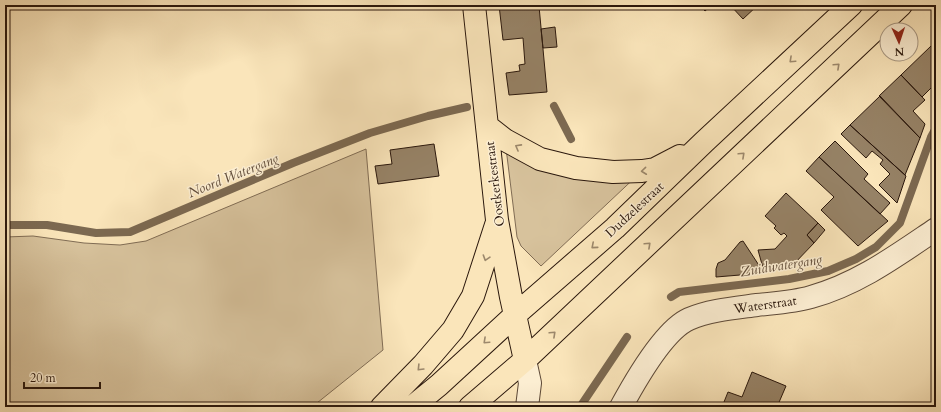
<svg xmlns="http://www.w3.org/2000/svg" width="941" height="412" viewBox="0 0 941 412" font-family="Cardo,serif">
<rect width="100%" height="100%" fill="#fae5ba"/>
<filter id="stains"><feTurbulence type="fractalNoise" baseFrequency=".005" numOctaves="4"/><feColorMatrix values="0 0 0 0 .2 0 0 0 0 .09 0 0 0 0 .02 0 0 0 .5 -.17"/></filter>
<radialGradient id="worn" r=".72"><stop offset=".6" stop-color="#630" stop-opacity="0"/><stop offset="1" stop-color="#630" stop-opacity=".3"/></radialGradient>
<path fill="#d7c29c" stroke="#806c54" d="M 505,140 L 540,159 L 642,171 L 541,266 L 521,246 L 517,237 Z
M 366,149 L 383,350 L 312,407 L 5,407 L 5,237 L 33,236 L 84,243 L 120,245 L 146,241 Z"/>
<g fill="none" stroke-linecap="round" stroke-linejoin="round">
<path stroke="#7c6951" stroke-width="8" d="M 554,106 L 571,139
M 5,225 L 47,225 L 96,233 L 130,232 L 293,163 L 370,133 L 428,116 L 467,107
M 671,297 L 679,292 L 789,279 L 828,271 L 856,259 L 876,247 L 900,223 L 931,137 L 936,128
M 580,407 L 627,337"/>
</g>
<path fill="#968266" stroke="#2a170c" d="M 499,5 L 528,5 L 528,7 L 539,6 L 547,92 L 509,95 L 506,73 L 520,71 L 519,65 L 525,64 L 523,38 L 503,40 Z
M 699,5 L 712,5 L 705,11 Z
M 730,5 L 758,5 L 743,19 Z
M 555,27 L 557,47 L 543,48 L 541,29 Z
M 936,41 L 936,51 L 931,46 Z
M 931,46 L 936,51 L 936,83 L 922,97 L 901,75 Z
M 901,75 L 925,100 L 913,111 L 925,124 L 920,138 L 879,96 Z
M 880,96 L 920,138 L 905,175 L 850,125 Z
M 850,125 L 906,176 L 897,203 L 879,185 L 890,174 L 880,164 L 883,160 L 872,151 L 866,158 L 841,134 Z
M 835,141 L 868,174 L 864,179 L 890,203 L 880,214 L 819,157 Z
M 434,144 L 439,176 L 378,184 L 375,166 L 392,164 L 390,150 Z
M 819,157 L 888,221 L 858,246 L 821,210 L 834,197 L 806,171 Z
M 786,193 L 818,223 L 807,235 L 814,243 L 792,266 L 763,268 L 758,250 L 775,249 L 787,236 L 784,233 L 781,235 L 774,228 L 776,226 L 765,216 Z
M 818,223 L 825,230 L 814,243 L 807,235 Z
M 743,241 L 764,273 L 716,277 L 716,269 L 718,263 L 725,260 L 740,242 Z
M 752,372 L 786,386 L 777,407 L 722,407 L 728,392 L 742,397 Z"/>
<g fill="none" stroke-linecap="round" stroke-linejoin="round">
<g stroke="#5e4a38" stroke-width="24">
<path id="minor" d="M 525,360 L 530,383 L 527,407
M 621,407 C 634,383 664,330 689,319 C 710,310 735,308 757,305 C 775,303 794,302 811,297 C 858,284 896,256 936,229"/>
</g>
<g stroke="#2a170c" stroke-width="24">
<path id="major" d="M 474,5 L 497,220 L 511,297 L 525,360
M 487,126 L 505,140 L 540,159 L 576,168 L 613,172 L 642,171 L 655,169 L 680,156
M 382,407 L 423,365 L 453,330 L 473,296 L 496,225
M 412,407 L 439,385 L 515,315 L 615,228 L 704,142 L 851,5
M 470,407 L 525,360 L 901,5"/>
</g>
<use href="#minor" stroke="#fceed2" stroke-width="22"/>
<use href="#major" stroke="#fae5ba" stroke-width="22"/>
</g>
<defs><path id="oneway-chevron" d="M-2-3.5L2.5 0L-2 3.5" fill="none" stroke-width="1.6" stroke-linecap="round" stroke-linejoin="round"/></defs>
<g stroke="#9c886c">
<use href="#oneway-chevron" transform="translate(792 60) rotate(137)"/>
<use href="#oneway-chevron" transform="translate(837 66) rotate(-43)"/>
<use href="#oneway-chevron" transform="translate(518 147) rotate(-151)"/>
<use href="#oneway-chevron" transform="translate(742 155) rotate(-43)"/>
<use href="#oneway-chevron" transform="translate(644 171) rotate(174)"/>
<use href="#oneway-chevron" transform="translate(648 245) rotate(-43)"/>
<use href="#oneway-chevron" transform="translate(594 246) rotate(139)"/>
<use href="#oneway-chevron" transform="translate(486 258) rotate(108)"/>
<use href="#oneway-chevron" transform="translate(553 334) rotate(-43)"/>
<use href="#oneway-chevron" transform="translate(486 341) rotate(137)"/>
<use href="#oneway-chevron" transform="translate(420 368) rotate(134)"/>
</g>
<g text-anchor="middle" stroke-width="3" stroke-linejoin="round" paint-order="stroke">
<g font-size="13" fill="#2a170c" stroke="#fceed2">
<text transform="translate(494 184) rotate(-97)" y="5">Oostkerkestraat</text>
<text transform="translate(634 209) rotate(-43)" y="5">Dudzelestraat</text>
<text transform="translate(765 304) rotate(-8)" y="5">Waterstraat</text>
</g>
<g font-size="14" font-style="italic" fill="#614d3a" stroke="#fceed2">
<text transform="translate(233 175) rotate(-22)" y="5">Noord Watergang</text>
<text transform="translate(781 265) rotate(-9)" y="5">Zuidwatergang</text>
</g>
</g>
<rect width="941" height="412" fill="none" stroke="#fae5ba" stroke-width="20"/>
<rect x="6" y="6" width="929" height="400" fill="none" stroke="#2a170c" stroke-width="2"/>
<rect x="10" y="10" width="921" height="392" fill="none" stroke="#2a170c"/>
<g transform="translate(899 42) rotate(177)"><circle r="19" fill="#fceed2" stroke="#a89883"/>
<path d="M0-3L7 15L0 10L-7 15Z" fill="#8f2418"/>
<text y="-6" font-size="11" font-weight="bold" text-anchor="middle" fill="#2a170c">N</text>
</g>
<path d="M24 382v6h76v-6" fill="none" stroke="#2a170c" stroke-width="2"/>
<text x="30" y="382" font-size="12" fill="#2a170c" stroke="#fceed2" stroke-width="3" paint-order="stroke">20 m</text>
<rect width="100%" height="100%" filter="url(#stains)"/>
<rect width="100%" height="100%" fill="url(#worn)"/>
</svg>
